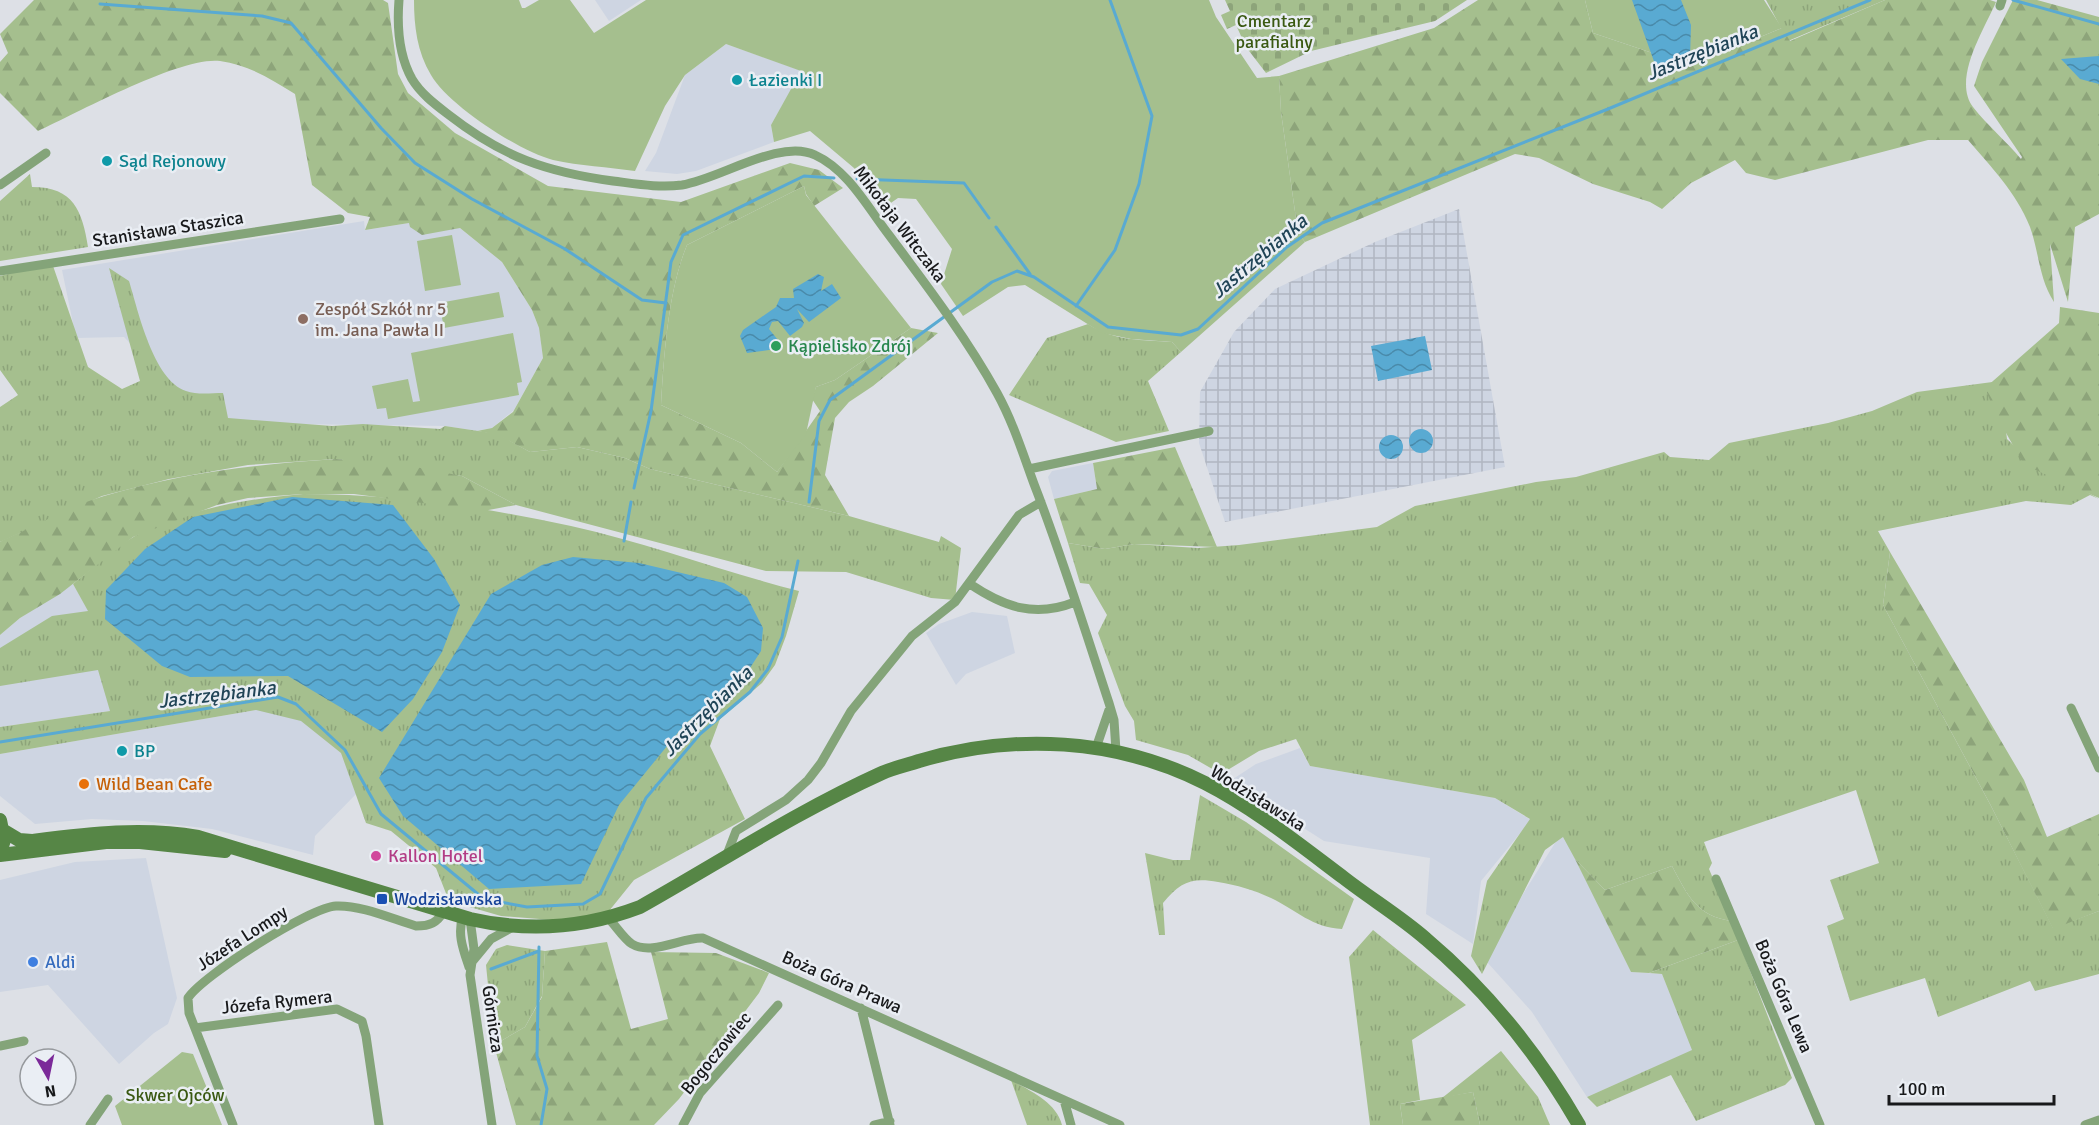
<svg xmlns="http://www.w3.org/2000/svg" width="2099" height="1125" viewBox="0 0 2099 1125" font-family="Signika,sans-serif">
<defs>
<pattern id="industrial-grid" width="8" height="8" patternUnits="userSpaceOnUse" patternTransform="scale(1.5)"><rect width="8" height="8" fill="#ced5e2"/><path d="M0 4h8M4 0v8" fill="none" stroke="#b0b6c1"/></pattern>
<pattern id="grass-tufts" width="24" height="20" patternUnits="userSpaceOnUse" patternTransform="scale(1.5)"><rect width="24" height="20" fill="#a5bf8e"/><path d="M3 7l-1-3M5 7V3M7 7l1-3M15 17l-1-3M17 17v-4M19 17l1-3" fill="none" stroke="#8da47a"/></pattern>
<pattern id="forest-firs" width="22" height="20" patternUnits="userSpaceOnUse" patternTransform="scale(1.5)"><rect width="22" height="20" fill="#a5bf8e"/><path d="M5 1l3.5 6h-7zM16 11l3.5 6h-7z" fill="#8da47a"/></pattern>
<pattern id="cemetery-stones" width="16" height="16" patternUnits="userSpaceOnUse" patternTransform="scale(1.5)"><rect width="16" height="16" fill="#a5bf8e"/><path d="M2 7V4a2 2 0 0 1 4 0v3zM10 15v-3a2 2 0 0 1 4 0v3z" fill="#8da47a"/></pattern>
<pattern id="water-waves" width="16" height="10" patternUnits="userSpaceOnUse" patternTransform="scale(1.5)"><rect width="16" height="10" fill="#59aad2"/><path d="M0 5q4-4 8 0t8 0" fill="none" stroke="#498aaa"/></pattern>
</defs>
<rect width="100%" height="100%" fill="#dde0e6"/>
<path fill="#ced5e2" d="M 595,0 L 641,0 L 609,21 Z
M 726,44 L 802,71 L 771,125 L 774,142 L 696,171 L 677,174 L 645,171 L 656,153 L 685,75 Z
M 364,221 L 365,230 L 409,223 L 460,228 L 502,262 L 532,310 L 539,328 L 543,358 L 514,410 L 492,428 L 477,431 L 445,426 L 207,423 L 124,337 L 76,338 L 62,270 Z
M 1093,463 L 1097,489 L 1054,499 L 1048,477 L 1052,471 Z
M 73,584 L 145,706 L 0,727 L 0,635 L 20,618 Z
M 972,612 L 1007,616 L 1015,653 L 966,674 L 956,685 L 926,633 L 939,624 Z
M 273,707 L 285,708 L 336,742 L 360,790 L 315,836 L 313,855 L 212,829 L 143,821 L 92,819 L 35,824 L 0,796 L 0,754 Z
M 1300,748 L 1310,766 L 1495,798 L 1531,820 L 1481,881 L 1473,944 L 1426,914 L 1430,858 L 1324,841 L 1230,781 L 1256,764 Z
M 1564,836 L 1631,972 L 1662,974 L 1693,1050 L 1587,1097 L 1532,1012 L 1487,962 L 1510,915 L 1555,843 Z
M 146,858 L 177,998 L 168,1024 L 154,1033 L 119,1064 L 48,985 L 0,992 L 0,880 L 75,862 Z"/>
<path fill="url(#industrial-grid)" d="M 1459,209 L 1505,467 L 1225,522 L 1199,443 L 1200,392 L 1234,332 L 1275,289 L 1375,242 Z"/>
<path fill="url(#grass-tufts)" d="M 1766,0 L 1885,0 L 1788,41 Z
M 30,174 L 32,187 C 74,187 82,211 88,247 L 0,261 L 0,201 Z
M 52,263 L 88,367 L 122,389 L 140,381 L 109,268 L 129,281 C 138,310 153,380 186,391 C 197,395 211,393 223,393 L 228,418 L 332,426 L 363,424 L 440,429 L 445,426 L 498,434 L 530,452 L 577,447 L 625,458 L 650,469 L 849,516 L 939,542 L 941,536 L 961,548 L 955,600 L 931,598 L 846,572 L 766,571 L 516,505 L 462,476 L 336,459 L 248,465 L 169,479 L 102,496 L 0,542 L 0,407 L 18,395 L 0,370 L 0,276 Z
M 1088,324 C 1113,341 1143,340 1172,342 L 1181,352 L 1148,381 L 1169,431 L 1116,442 L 1009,395 L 1047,338 Z
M 2000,381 L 2007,439 L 2027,458 L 2099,499 L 2090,495 L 2071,505 L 2026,501 L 1878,531 L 1890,552 L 1883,605 L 1990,804 L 2053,928 L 2099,911 L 2099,974 L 2035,991 L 2030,981 L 1938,1017 L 1925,978 L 1850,1001 L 1827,926 L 1844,919 L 1830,880 L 1879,863 L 1856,790 L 1704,842 L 1712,863 L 1709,869 L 1731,921 C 1696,916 1687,894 1672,866 L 1605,890 L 1575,859 L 1563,837 L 1545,850 L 1482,974 L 1471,956 L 1487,881 L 1530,819 L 1495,798 L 1310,766 L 1296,739 L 1259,751 L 1221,774 L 1188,755 L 1136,740 L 1134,721 L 1125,706 L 1098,633 L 1107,615 L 1089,584 L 1080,583 L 1068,543 L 1105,549 L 1134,544 L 1198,548 L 1239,545 L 1377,527 L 1415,506 L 1536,482 L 1576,477 L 1664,452 L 1670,457 L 1709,460 L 1729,443 L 1828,423 L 1872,411 L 1917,392 Z
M 303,494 C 392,494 484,507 571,526 C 648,543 723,572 799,591 L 786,636 L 775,665 L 762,683 L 720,719 L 710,746 L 745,819 L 634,880 L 609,911 L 565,921 L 501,916 L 449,901 L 436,868 L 391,831 L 366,823 L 341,753 L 301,721 L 256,710 L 0,754 L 0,727 L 110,711 L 98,670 L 0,686 L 0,648 L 52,616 L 88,611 L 73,584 C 92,569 113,548 135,536 C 188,509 244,499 303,494 Z
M 1200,795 L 1246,822 L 1354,899 L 1342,929 C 1313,928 1296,910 1271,898 C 1254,890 1237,885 1218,882 C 1192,877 1180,882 1163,903 L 1165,935 L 1159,935 L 1145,853 L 1173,860 L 1190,860 Z
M 1373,930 L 1466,1005 L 1412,1040 L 1420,1100 L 1400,1104 L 1403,1125 L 1370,1125 L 1349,957 Z
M 1738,940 L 1792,1078 L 1785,1085 L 1696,1121 L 1671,1075 L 1597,1107 L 1587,1097 L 1692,1050 L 1662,974 L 1649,973 Z
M 507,945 L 545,951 L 542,996 L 525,1027 L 494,1045 L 486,965 L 496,949 Z
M 1501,1051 L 1538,1097 L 1550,1125 L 1480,1125 L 1473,1092 L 1442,1098 Z
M 1011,1080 C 1030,1091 1056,1102 1062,1125 L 1027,1125 Z"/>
<path fill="url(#forest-firs)" d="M 34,0 L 383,0 L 388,3 L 398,74 L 408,93 L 455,133 L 548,186 L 681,202 L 790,163 L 819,170 L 843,188 L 814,206 L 806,194 L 804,186 L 687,245 C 668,291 664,355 661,405 L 741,443 L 777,472 L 820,411 L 812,399 L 816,387 L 835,380 L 911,328 L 938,333 L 873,386 L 849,402 L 835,418 L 825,475 L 849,516 L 650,469 L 625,458 L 577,447 L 530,452 L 498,435 L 477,431 L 492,428 L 513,412 L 543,358 L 539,328 L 532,310 L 502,262 L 460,228 L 422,235 L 410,227 L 409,223 L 365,230 L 370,217 L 348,213 L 312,185 L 295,94 C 271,79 249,65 220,61 C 181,56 77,113 38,131 L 0,93 L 0,62 L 8,53 L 0,34 Z
M 1478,0 L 1585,0 L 1593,33 L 1691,66 L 1782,28 L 1790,41 L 1885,0 L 1990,0 L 1996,2 C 1984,30 1952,79 1973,107 C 1987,125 2006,141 2021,159 L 2022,157 L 1974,86 L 1982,62 L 2013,0 L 2037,0 L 2099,17 L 2099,214 L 2075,227 L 2068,302 L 2050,244 L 2054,302 C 2039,279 2039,252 2030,227 C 2016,192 1991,167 1968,140 L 1928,140 L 1775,180 L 1746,173 L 1735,160 L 1691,183 L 1662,209 L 1650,202 L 1593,184 L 1539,158 L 1515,154 L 1305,242 L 1298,233 L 1281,112 L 1279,76 L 1434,28 Z
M 2060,307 L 2099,313 L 2099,498 L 2024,465 L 1996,415 L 1985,388 L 2059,323 Z
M 1175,447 L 1217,547 L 1134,544 L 1105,549 L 1068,543 L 1054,499 L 1097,489 L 1093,463 Z
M 336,459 L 400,464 L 462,476 L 516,505 L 483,511 L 354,494 L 303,494 L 248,498 L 217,505 L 133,537 L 60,594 L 20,618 L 0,635 L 0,542 L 3,540 C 36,526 70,506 104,496 C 180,473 258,464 336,459 Z
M 1890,552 L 2024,780 L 2047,837 L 2099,814 L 2099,911 L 2053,929 L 1990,804 L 1883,605 Z
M 1575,859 L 1605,890 L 1672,866 C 1687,894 1696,916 1731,921 L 1738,940 L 1649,973 L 1631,972 Z
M 607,942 L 631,1029 L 668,1019 L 651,952 L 716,953 L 769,973 L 759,993 L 679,1099 L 654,1125 L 516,1125 L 494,1045 L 525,1027 L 542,997 L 545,951 Z
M 1473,1092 L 1480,1125 L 1403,1125 L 1400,1104 Z"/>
<path fill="url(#cemetery-stones)" d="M 1225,0 L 1467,0 L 1435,21 L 1311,51 L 1266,73 L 1246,47 L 1236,25 L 1227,29 L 1221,15 L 1230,11 Z"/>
<path fill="#a5bf8e" d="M 414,0 L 519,0 L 522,8 L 525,8 L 539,0 L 570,0 L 594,33 L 646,0 L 1209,0 L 1216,17 L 1257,78 L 1279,76 L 1281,112 L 1298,233 L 1305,242 L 1181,352 L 1172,342 L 1131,339 L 1102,333 L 1025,285 L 1008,287 L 963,316 L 941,284 L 952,249 L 916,199 L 898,198 L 885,207 L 854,168 L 810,131 L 774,142 L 771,125 L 801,71 L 726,44 L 685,75 L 665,106 L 635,171 C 608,167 580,166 553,160 C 519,151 449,106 431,75 C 417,52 414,26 414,0 Z
M 1585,0 L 1764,0 L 1782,28 L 1691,66 L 1593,33 Z
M 804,186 L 806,195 L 911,328 L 835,380 L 816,387 L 806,434 L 777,472 L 741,443 L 661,405 C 664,355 668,291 687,245 Z
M 452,235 L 461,285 L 425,291 L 417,241 Z
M 499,292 L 504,317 L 444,328 L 439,303 Z
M 513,333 L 522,382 L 517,383 L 519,395 L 388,419 L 386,408 L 377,409 L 372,386 L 408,379 L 413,402 L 420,401 L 411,353 Z
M 182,1052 L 193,1054 L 222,1125 L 122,1125 L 115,1106 Z"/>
<path fill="url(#water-waves)" d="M 1632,0 L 1681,0 L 1691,25 L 1690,58 L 1656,67 Z
M 2099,56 L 2099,84 L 2080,79 L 2061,59 Z
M 818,274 L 824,277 L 821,291 L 832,284 L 841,298 L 809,322 L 797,309 L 804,323 L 802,327 L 790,336 L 778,321 L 772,322 L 769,329 L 778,340 L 776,349 L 747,353 L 740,336 L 743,330 L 776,307 L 780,298 L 794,298 L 793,289 Z
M 1425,336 L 1432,370 L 1378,381 L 1371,346 Z
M1409 441a12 12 0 1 1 24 0a12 12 0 1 1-24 0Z
M1379 447a12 12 0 1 1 24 0a12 12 0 1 1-24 0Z
M 292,497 L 393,505 L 434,559 L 460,605 L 442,652 L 413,699 L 382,732 L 288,676 L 190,677 L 162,666 L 105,619 L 106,590 L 145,549 L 193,517 Z
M 573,557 L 639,563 L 724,583 L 747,597 L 763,628 L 761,651 L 748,671 L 685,724 L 619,805 L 581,884 L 489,889 L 403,816 L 379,778 L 491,594 L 542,565 Z"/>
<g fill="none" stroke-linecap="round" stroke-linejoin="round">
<path stroke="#59aad2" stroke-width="3" d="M 2013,0 L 2099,24
M 100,4 L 262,16 L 291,23 L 381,128 L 415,163 L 472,199 L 565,249 L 642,300 L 666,303
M 857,179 L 964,183 L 989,218
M 996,227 L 1030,274
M 1076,306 L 1115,250 L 1139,184 L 1152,116 L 1110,0
M 634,488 L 651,411 L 671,262 L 683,235 L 804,176 L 834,178
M 809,502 L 819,421 L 830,400 L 992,282 L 1017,271 L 1034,277 L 1108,327 L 1181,335 L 1198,329 L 1287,247 L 1322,223 L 1608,109 L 1870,0
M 624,541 L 631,502
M 0,742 L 278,697 L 296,704 L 345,750 L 381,814 L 484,899 L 527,907 L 583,904 L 600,894 L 646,798 L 700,734 L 750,692 L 768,669 L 782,637 L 798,561
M 539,947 L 537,1056 L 547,1089 L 541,1125
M 491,969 L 539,951"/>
<path stroke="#84a479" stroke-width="9" d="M 399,0 C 397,25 399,56 412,79 C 421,94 436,105 449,115 C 503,157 546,172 613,181 C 637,184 659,188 682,185 C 720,179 780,138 815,155 C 848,170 868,208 889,235 C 927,286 966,337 997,393 C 1013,422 1023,454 1034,484 C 1062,556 1085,630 1109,703 L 1114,720 L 1116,751
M 2000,6 L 2002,0
M 0,185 L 46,153
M 0,271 L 340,219
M 1029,469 L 1209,431
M 970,584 C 1004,607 1035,618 1075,602
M 2071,708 L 2099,768
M 1096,748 L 1109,710
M 726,857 L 736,831 L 786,800 L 808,780 L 821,763 L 851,711 L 912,636 L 955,602 L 1019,515 L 1041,502
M 1716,879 L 1820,1125
M 463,916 C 457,934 463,949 469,967
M 470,919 L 474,949 L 470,975 L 492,1125
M 609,919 C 616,926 624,939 632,944 C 652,956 682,937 703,938 L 1120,1125
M 472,962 L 491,939 L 513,927
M 861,1008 L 890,1125
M 195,1028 L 337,1009 L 362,1021 L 366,1036 L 379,1125
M 0,1046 L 24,1041
M 1064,1100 L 1071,1125
M 90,1125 L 108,1099
M 233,1125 L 189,1013 L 188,998 C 202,976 310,907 336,906 C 362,905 392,919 416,926 C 430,926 437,923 444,911
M 683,1125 L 700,1093 L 778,1005
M 874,1125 L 890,1121
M 2085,1125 L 2099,1120"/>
<path stroke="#568646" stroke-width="14" d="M 0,820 L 4,840 L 0,852
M 4,831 L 19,840 L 32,841 C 88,834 142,827 198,837 L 470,919 C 527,932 585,928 640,907 C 720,862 798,811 882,773 C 893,768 907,765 919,761 C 1014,733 1116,738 1205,783 C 1254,808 1300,845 1344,878 C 1371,899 1401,917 1426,939 C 1489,992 1538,1054 1579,1125
M 0,855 L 106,842 L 140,842 L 225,851"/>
</g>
<g fill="#0f9aa8" stroke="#eaeef4" stroke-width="2">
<circle cx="737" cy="80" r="6"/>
<circle cx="107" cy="161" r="6"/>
<circle cx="122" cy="751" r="6"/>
</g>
<circle fill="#8d6e63" stroke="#eaeef4" stroke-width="2" cx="303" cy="319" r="6"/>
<circle fill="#2e9e5b" stroke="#eaeef4" stroke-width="2" cx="776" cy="346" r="6"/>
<circle fill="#e8710a" stroke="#eaeef4" stroke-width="2" cx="84" cy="784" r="6"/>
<circle fill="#d1479c" stroke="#eaeef4" stroke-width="2" cx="376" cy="856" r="6"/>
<rect fill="#1a4fb4" stroke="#eaeef4" stroke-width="2" x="376" y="893" width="12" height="12" rx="3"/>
<circle fill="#3f7fe0" stroke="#eaeef4" stroke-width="2" cx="33" cy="962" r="6"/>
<g text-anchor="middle" stroke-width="5" stroke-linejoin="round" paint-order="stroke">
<g font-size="18" fill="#3a5912" stroke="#eaeef4">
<text x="1274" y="27">Cmentarz<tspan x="1274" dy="21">parafialny</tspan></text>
<text x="175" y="1101">Skwer Ojców</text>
</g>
<g font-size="18" fill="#0d838f" stroke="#eaeef4" text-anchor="start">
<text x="749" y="86">Łazienki I</text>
<text x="119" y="167">Sąd Rejonowy</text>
<text x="134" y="757">BP</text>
</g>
<g font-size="18" fill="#18191b" stroke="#eaeef4">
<text transform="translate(900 224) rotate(53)" y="6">Mikołaja Witczaka</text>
<text transform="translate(168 229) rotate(-9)" y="6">Stanisława Staszica</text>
<text transform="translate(1258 798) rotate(32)" y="6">Wodzisławska</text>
<text transform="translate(242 938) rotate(-33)" y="6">Józefa Lompy</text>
<text transform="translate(842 982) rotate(24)" y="6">Boża Góra Prawa</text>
<text transform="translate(1784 996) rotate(67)" y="6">Boża Góra Lewa</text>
<text transform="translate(277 1002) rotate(-6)" y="6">Józefa Rymera</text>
<text transform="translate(493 1019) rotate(82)" y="6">Górnicza</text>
<text transform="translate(716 1053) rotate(-51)" y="6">Bogoczowiec</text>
</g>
<g font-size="18" fill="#785e54" stroke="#eaeef4" text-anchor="start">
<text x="315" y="315">Zespół Szkół nr 5<tspan x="315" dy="21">im. Jana Pawła II</tspan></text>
</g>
<g font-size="18" fill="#27864d" stroke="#eaeef4" text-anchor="start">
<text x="788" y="352">Kąpielisko Zdrój</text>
</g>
<g font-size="18" fill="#c56008" stroke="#eaeef4" text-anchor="start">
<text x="96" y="790">Wild Bean Cafe</text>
</g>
<g font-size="18" fill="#b23c85" stroke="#eaeef4" text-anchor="start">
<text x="388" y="862">Kallon Hotel</text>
</g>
<g font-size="18" fill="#164399" stroke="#eaeef4" text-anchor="start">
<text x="394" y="905">Wodzisławska</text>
</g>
<g font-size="18" fill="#366cbe" stroke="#eaeef4" text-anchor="start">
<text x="45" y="968">Aldi</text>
</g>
<g font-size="20" font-style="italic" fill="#204456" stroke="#eaeef4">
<text transform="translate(1702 52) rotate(-22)" y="7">Jastrzębianka</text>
<text transform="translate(1259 256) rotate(-40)" y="7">Jastrzębianka</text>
<text transform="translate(217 694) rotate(-7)" y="7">Jastrzębianka</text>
<text transform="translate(707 711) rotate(-45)" y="7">Jastrzębianka</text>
</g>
</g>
<g transform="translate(48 1077) rotate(171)"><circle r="28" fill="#eaeef4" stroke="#96999d" stroke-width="1.5"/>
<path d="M0-4.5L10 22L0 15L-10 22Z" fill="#7b2999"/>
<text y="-9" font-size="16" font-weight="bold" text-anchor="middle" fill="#18191b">N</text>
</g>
<path d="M1889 1095v9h165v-9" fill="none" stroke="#18191b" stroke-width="3"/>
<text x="1898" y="1095" font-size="18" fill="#18191b" stroke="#eaeef4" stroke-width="4.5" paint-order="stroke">100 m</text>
</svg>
